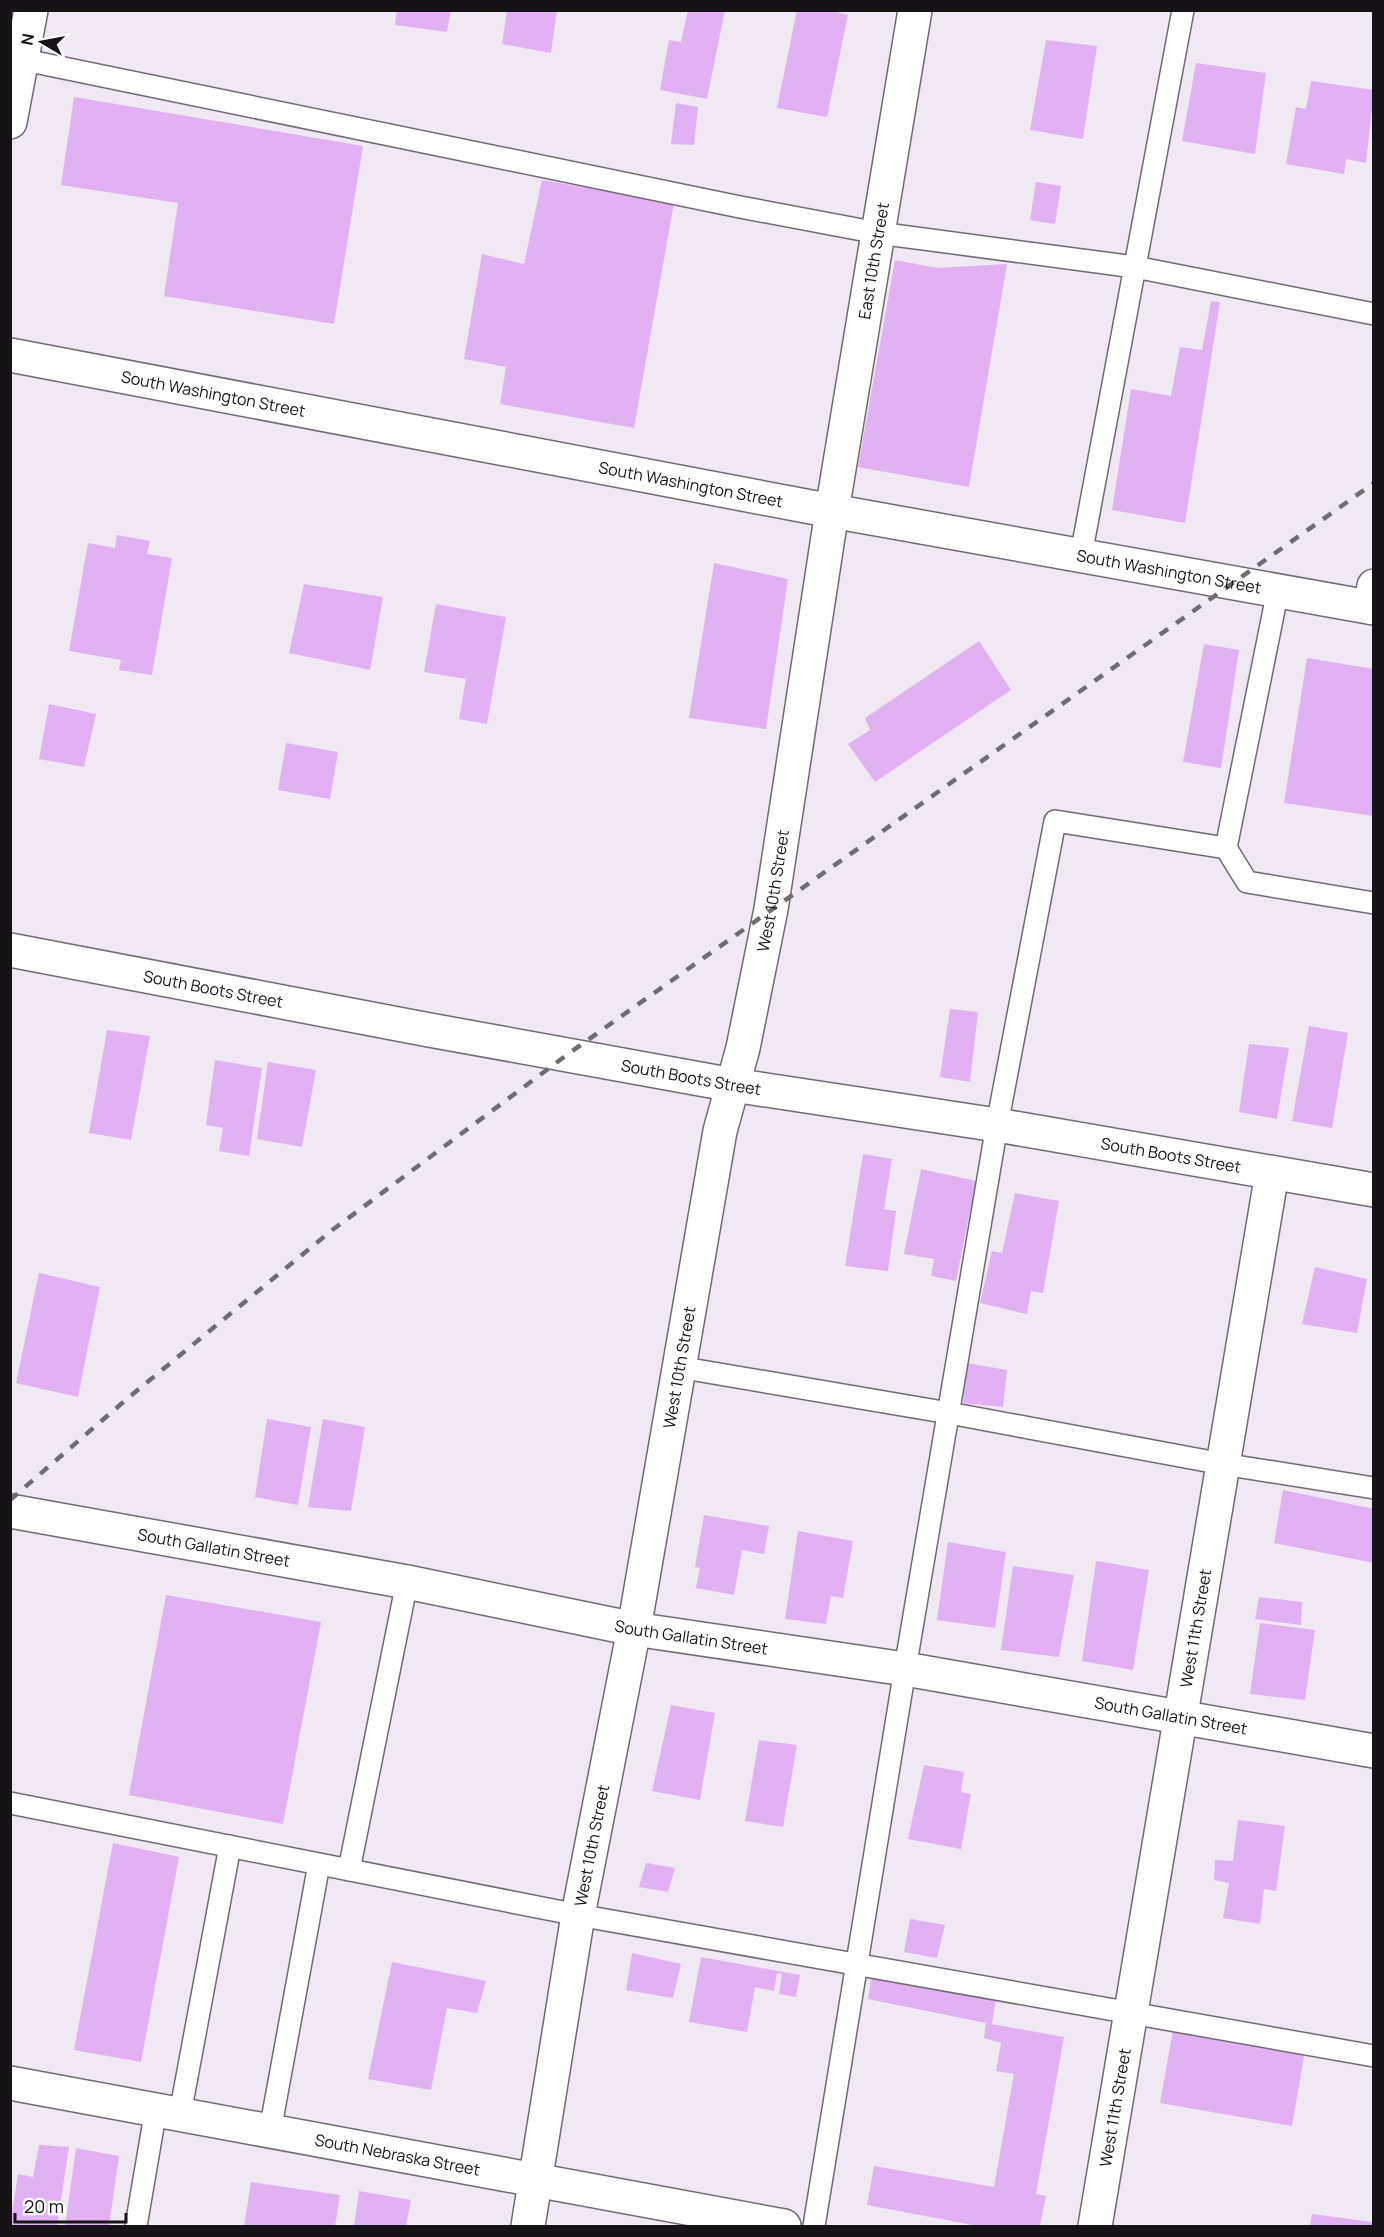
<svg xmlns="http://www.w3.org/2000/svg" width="1384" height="2237" viewBox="0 0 1384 2237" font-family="Manrope,sans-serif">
<rect width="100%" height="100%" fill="#f0e8f3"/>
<path fill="#e1b1f4" d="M 397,10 L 451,10 L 447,32 L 395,25 Z
M 507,10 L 557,10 L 551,53 L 502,44 Z
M 688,10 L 725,10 L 707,99 L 660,90 L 669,40 L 681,42 Z
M 797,10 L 829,10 L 848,15 L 827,117 L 777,108 Z
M 1046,40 L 1097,46 L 1083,139 L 1030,130 Z
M 1196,63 L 1266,73 L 1255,154 L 1182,141 Z
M 1311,81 L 1374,90 L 1366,163 L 1346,159 L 1344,174 L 1286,164 L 1296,107 L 1306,109 Z
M 74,97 L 363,146 L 334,324 L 164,296 L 178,203 L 61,185 Z
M 676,103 L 698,107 L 694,145 L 671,144 Z
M 542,180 L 674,203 L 634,428 L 500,404 L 506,367 L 464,359 L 482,254 L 524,264 Z
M 1036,182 L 1061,186 L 1055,224 L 1030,220 Z
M 895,260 L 937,268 L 1007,264 L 969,487 L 858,467 Z
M 1211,301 L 1220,302 L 1185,523 L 1112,510 L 1131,389 L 1171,396 L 1180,347 L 1202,350 Z
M 117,535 L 150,541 L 147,554 L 172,558 L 152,675 L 119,670 L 121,660 L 69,651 L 88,543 L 115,548 Z
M 714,563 L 788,579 L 766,729 L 689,718 Z
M 304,584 L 383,597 L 370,670 L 289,653 Z
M 436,604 L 506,617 L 487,724 L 459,719 L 466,679 L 424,672 Z
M 979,641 L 1011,690 L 875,782 L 848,744 L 870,730 L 865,718 Z
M 1204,644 L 1239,650 L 1221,768 L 1183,762 Z
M 1307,658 L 1374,669 L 1374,816 L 1284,803 Z
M 49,704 L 96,714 L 84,767 L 39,759 Z
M 286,743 L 338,752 L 330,799 L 278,790 Z
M 950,1009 L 978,1012 L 970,1082 L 940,1077 Z
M 1309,1026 L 1348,1033 L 1332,1128 L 1292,1121 Z
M 107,1030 L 150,1036 L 131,1140 L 89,1133 Z
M 1249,1044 L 1289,1048 L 1277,1119 L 1239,1112 Z
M 215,1060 L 262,1068 L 249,1156 L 219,1151 L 223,1128 L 206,1125 Z
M 268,1062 L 316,1070 L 302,1147 L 257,1139 Z
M 863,1154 L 892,1159 L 884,1209 L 896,1211 L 888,1271 L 845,1266 Z
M 921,1169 L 976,1181 L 956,1281 L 931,1276 L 934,1259 L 904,1254 Z
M 1015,1193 L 1059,1201 L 1043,1293 L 1031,1291 L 1027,1314 L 980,1303 L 992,1251 L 1002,1253 Z
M 1315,1267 L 1367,1279 L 1357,1333 L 1302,1324 Z
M 39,1273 L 100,1287 L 78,1397 L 16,1383 Z
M 967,1363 L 1007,1370 L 1003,1407 L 963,1403 Z
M 267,1419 L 311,1427 L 298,1505 L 255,1497 Z
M 323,1419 L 365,1427 L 351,1511 L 308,1507 Z
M 1283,1490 L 1374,1509 L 1374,1563 L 1274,1543 Z
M 704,1515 L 769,1526 L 764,1554 L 742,1550 L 734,1595 L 696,1588 L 700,1568 L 695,1567 Z
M 798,1531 L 853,1541 L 843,1598 L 831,1596 L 826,1624 L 785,1619 Z
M 948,1542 L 1006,1552 L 995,1628 L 937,1620 Z
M 1096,1561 L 1149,1570 L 1133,1670 L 1082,1661 Z
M 1013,1566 L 1074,1575 L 1059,1657 L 1001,1650 Z
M 166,1595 L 321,1622 L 283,1824 L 129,1795 Z
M 1259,1597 L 1302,1602 L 1301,1625 L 1255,1619 Z
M 1260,1623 L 1315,1630 L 1305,1700 L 1250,1694 Z
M 671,1705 L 715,1713 L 700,1800 L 652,1791 Z
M 759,1740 L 797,1745 L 783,1827 L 745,1821 Z
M 924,1765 L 964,1772 L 961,1792 L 971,1794 L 961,1849 L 908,1839 Z
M 1238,1820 L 1285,1826 L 1276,1891 L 1264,1889 L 1260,1924 L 1223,1918 L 1229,1883 L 1214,1880 L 1215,1860 L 1233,1861 Z
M 113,1843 L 179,1857 L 141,2062 L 74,2050 Z
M 646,1863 L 675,1868 L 668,1892 L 639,1887 Z
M 910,1919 L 945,1925 L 937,1958 L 904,1952 Z
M 632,1953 L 681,1964 L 673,1998 L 626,1990 Z
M 701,1957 L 800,1975 L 796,1997 L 779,1994 L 782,1974 L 777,1973 L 774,1991 L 755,1987 L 747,2032 L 689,2022 Z
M 392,1962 L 486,1981 L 477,2013 L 447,2008 L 431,2090 L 368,2079 Z
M 872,1975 L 996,1999 L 992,2024 L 1064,2037 L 1036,2194 L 1046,2196 L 1040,2226 L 978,2226 L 867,2205 L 874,2166 L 994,2187 L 1014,2074 L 996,2071 L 1001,2043 L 984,2038 L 986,2023 L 868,1999 Z
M 1173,2030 L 1305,2051 L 1292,2126 L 1160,2103 Z
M 39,2145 L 69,2147 L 57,2226 L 10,2226 L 18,2174 L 33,2177 Z
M 76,2148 L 119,2156 L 109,2226 L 65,2226 Z
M 251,2182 L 340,2195 L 335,2226 L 244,2226 Z
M 359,2191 L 411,2200 L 406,2226 L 354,2226 Z
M 1312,2214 L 1372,2222 L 1372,2226 L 1310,2226 Z"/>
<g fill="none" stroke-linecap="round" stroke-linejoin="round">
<g stroke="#716a74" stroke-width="24">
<path id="lane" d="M 10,57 L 740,207 L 878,233 L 1135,267 L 1374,314
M 1081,555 L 1183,10
M 1278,590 L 1226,848 L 1247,882 L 1374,903
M 678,1367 L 949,1413 L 1223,1464 L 1374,1488
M 10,1803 L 578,1915 L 1374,2056
M 349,1870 L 407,1582
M 180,2114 L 230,1846
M 270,2131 L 319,1864
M 136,2226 L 156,2109
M 814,2226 L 905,1669 L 997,1125 L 1055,821 L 1226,848"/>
</g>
<g stroke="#716a74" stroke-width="36">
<g id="street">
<path d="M 10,122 L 31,10"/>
<path d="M 1370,607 L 1374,586"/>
<path id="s1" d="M 10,950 L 424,1029 L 733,1085 L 997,1125 L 1374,1190"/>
<path id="s2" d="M 10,1511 L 407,1582 L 634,1629 L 905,1669 L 1374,1751"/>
<path id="s3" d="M 10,2083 L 784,2226"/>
<path id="s4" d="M 528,2226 L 578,1915 L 634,1629 L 720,1131 L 743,1048 L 771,909 L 832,511 L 915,10"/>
<path id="s5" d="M 1095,2226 L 1272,1173"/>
</g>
</g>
<g stroke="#716a74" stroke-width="36">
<g id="secondary">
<path id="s6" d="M 10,355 L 832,511 L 1374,608"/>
</g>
</g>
<use href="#lane" stroke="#fff" stroke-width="21"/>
<use href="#street" stroke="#fff" stroke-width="33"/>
<use href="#secondary" stroke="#fff" stroke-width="33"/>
<path stroke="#716c72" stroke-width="4.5" stroke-dasharray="10 10" stroke-linecap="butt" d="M 10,1500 L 128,1398 L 331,1231 L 568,1054 L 1374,483"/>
</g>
<g text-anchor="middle" stroke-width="6" stroke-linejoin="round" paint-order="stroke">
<g font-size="16" fill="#151316" stroke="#fff">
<text dy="6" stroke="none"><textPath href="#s4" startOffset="1996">East 10th Street</textPath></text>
<text dy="6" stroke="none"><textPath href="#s6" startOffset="207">South Washington Street</textPath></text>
<text dy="6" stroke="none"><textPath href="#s6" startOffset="693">South Washington Street</textPath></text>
<text dy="6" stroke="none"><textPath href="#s6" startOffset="1179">South Washington Street</textPath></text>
<text dy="6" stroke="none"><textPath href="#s4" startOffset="1358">West 10th Street</textPath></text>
<text dy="6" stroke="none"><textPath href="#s1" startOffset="207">South Boots Street</textPath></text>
<text dy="6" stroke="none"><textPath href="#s1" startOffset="693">South Boots Street</textPath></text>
<text dy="6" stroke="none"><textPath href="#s1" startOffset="1179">South Boots Street</textPath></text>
<text dy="6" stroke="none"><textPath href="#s4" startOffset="872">West 10th Street</textPath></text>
<text dy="6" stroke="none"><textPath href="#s2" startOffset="207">South Gallatin Street</textPath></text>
<text dy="6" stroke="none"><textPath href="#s5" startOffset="606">West 11th Street</textPath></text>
<text dy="6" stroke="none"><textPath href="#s2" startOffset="693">South Gallatin Street</textPath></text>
<text dy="6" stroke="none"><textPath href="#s2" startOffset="1179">South Gallatin Street</textPath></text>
<text dy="6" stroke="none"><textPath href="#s4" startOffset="386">West 10th Street</textPath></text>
<text dy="6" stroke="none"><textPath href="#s5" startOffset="120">West 11th Street</textPath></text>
<text dy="6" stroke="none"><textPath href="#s3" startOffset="394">South Nebraska Street</textPath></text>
</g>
</g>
<rect width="1384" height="2237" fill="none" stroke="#151316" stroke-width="24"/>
<g transform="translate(42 42) rotate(280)" stroke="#ffffff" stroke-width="4.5" paint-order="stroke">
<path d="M0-4.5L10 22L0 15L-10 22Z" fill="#151316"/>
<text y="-9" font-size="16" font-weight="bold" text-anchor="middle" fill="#151316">N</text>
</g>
<path d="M15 2213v9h111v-9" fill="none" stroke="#151316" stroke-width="3"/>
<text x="24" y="2213" font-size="18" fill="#151316" stroke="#ffffff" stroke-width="4.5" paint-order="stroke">20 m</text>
</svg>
